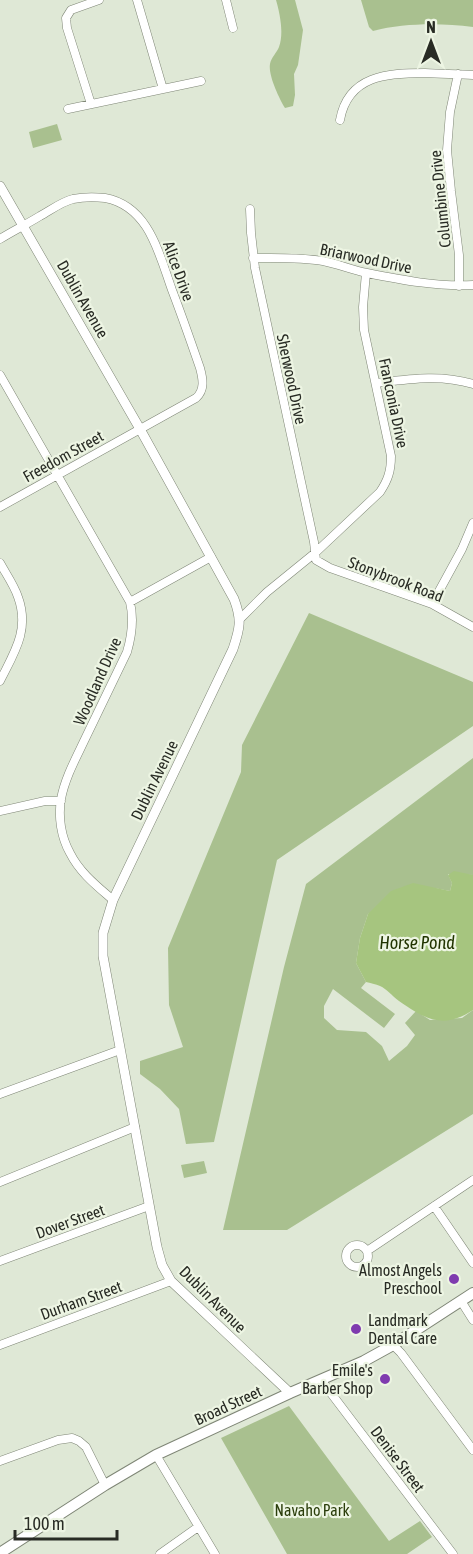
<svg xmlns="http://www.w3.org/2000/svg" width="473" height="1554" viewBox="0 0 473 1554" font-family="'Asap Condensed',sans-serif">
<rect width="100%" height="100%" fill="#dfe8d6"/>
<path fill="#a9c08f" d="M 276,0 L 295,0 L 303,30 L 298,65 L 294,74 L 295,95 L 293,106 L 285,108 C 279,98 268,75 270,64 C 271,58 277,52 279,47 C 284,33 280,14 276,0 Z
M 361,0 L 473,0 L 473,27 C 440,23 405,23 373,31 L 369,27 Z
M 57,124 L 62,140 L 33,148 L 29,132 Z
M 309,613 L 473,682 L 473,726 L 277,860 L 214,1142 L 186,1144 L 179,1109 L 160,1089 L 140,1074 L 140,1061 L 183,1047 L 169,1005 L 168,948 L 241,772 L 242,745 Z
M 473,758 L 473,875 L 448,874 L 452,883 L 450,891 L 434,888 L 368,914 L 360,938 L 356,963 L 366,982 L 361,988 L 395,1014 L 384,1028 L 333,989 L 324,1006 L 324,1018 L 337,1030 L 366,1032 L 382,1046 L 389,1061 L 407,1046 L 415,1035 L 405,1023 L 416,1011 L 430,1020 L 462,1018 L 473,1010 L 473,1114 L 287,1230 L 223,1230 L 284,967 L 306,884 Z
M 204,1161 L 207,1173 L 184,1178 L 181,1165 Z
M 289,1406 L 389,1541 L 420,1521 L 432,1537 L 407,1554 L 287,1554 L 221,1438 Z"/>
<path fill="#a6c57f" d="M 454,871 L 473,875 L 473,1010 C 443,1030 425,1019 399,1001 C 392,996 387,989 380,986 C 376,984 370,983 366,982 L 356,963 L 360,938 L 368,914 L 391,891 L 413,883 L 450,891 L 452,883 L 448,875 Z"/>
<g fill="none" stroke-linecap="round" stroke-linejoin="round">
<g stroke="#7f8676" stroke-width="9">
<path id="minor" d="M 137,0 L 163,89
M 226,0 L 233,28
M 458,74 L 450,112 L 447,150 L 451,191 L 459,255 L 459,286
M 91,104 L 67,28 L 66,18 L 71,10 L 99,0
M 68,109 L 201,81
M 340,120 C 348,75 388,73 425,73 C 441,74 457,74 473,75
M 250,209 L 251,233 L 255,268 L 314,542 L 316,560 L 330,568 L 432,604 L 473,627
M 0,239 C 13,231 27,224 40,216 C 51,210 61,202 73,199 C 83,197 95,197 105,198 C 149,206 159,254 172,290 C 182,316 191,342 200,368 C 203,379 205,390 196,398 L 0,507
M 253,258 C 276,258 300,257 323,261 C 338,264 352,270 367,273 C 402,280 438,287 473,285
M 0,375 L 130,602 C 134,619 132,635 127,652 C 113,681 99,710 85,739 C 76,758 65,778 61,799 C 58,817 61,837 70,853 C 80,873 97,886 113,900
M 376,383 C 409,379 441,374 473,384
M 0,563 C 6,574 14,585 18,597 C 30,630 14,653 0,681
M 130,602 L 211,557
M 432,604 L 462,549 L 473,523
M 240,619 L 267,592 L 315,553 L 380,492 C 388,480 391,471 391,456 L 364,330 L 363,307 L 366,273
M 0,811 L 45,801 L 61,801
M 0,1094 L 120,1050
M 0,1182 L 135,1127
M 434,1206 L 473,1263
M346 1256a11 11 0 1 1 22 0a11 11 0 1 1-22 0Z
M 367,1251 L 473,1180
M 0,1261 L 149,1206
M 461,1301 L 473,1320
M 0,1345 L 171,1281
M 393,1345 L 401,1353 L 473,1450
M 321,1380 L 453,1554
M 156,1455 L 215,1554
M 0,1461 L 58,1440 L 72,1438 L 79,1441 L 86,1447 L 105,1485
M 160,1554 L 198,1527"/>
</g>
<g stroke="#7f8676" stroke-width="10">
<path id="tertiary" d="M 0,186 L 140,429 L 234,599 C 242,620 240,628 233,649 L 113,900 L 103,933 L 103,956 L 157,1247 L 162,1265 L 171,1281 L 290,1393"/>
</g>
<g stroke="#7f8676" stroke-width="12">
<path id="secondary" d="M 0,1553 L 105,1485 L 156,1455 L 290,1393 L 364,1361 L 393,1345 L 473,1293"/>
</g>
<use href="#minor" stroke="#fff" stroke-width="8"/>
<use href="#tertiary" stroke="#fff" stroke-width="9"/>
<use href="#secondary" stroke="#fff" stroke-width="10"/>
</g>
<g fill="#7f3baf" stroke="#edf5e3" stroke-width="2">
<circle cx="454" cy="1279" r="6"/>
<circle cx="356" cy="1329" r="6"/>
<circle cx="385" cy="1379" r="6"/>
</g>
<g text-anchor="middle" stroke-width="4.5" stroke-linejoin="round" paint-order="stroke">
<g font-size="16" fill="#282b24" stroke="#edf5e3">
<text transform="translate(440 199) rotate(-96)" y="6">Columbine Drive</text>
<text transform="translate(366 258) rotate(12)" y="6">Briarwood Drive</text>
<text transform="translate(179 271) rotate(70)" y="6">Alice Drive</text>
<text transform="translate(83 299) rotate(60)" y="6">Dublin Avenue</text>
<text transform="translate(292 379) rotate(78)" y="6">Sherwood Drive</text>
<text transform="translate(394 403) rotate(78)" y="6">Franconia Drive</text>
<text transform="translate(63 456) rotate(-29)" y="6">Freedom Street</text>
<text transform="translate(396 579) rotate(21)" y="6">Stonybrook Road</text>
<text transform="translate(97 681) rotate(-66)" y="6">Woodland Drive</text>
<text transform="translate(154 780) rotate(-64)" y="6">Dublin Avenue</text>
<text transform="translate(70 1221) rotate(-20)" y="6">Dover Street</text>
<text transform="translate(213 1299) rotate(45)" y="6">Dublin Avenue</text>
<text transform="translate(81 1300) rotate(-20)" y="6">Durham Street</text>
<text transform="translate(228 1405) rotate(-25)" y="6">Broad Street</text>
<text transform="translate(398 1459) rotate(53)" y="6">Denise Street</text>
</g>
<g font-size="16" fill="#282b24" stroke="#edf5e3" text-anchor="end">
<text x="442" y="1276">Almost Angels<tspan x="442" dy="18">Preschool</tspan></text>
<text x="368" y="1326" text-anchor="start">Landmark<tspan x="368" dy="18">Dental Care</tspan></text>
<text x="373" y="1376">Emile's<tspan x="373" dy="18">Barber Shop</tspan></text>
</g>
<g font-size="16" fill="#2b3e0b" stroke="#edf5e3">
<text x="312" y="1516">Navaho Park</text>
</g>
<g font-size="18" font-style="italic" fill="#213400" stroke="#edf5e3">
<text x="417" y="949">Horse Pond</text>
</g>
</g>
<g transform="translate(431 42)" stroke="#edf5e3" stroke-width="4.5" paint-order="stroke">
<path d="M0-4.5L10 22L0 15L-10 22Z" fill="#282b24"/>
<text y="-9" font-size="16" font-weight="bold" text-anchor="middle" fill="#282b24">N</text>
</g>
<path d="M15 1530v9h102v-9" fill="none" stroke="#282b24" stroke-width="3"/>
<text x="24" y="1530" font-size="18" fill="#282b24" stroke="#edf5e3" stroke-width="4.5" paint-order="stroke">100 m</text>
</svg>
